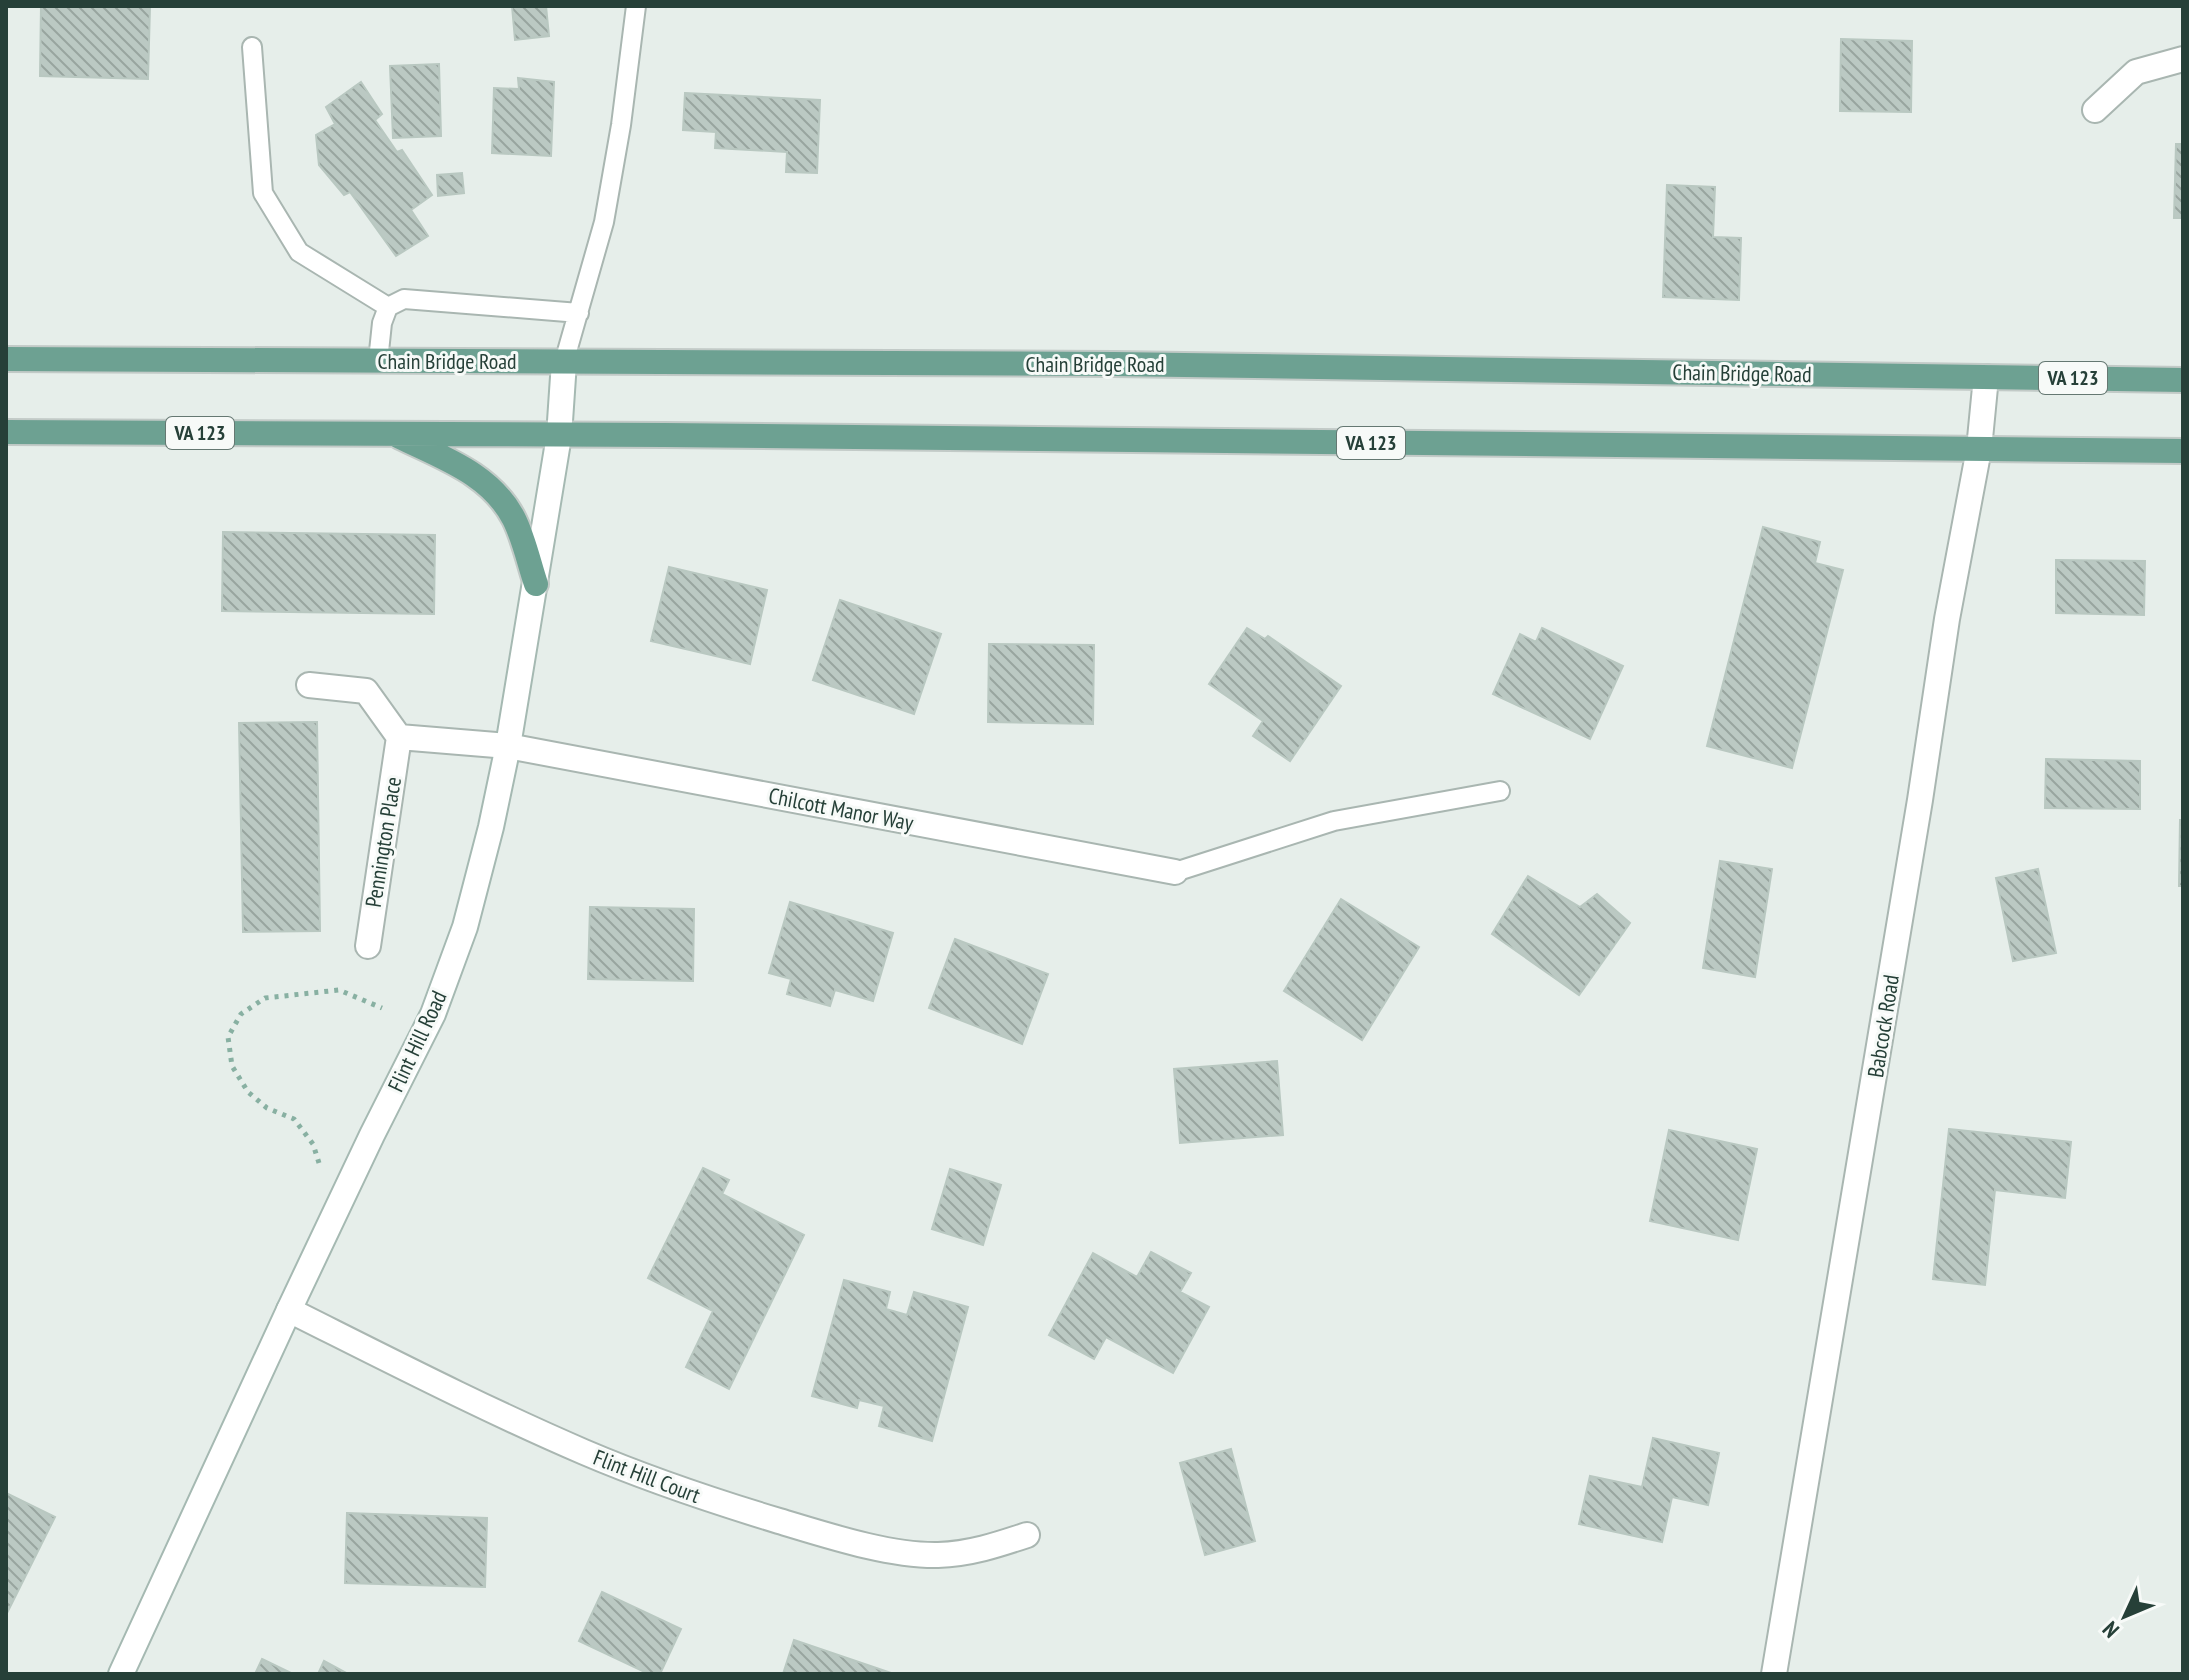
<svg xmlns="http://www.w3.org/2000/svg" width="2189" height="1680" viewBox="0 0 2189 1680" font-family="'PT Sans Narrow',sans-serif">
<defs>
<pattern id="building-back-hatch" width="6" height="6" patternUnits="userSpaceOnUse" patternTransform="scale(2)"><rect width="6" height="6" fill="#bbc9c3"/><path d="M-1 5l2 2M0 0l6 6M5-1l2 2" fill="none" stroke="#98a59f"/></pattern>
</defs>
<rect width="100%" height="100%" fill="#e6eeea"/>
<path fill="url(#building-back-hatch)" stroke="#b9c8c1" stroke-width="2" d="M 41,6 L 150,6 L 148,79 L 40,76 Z
M 512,6 L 546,6 L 549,36 L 515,40 Z
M 1841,39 L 1912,41 L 1911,112 L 1840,111 Z
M 439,64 L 441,136 L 393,138 L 390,66 Z
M 518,78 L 554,82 L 551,156 L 492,153 L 494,88 L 519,89 Z
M 361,82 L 382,114 L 375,120 L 397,152 L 402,150 L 432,195 L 411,210 L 428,236 L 396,256 L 350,192 L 344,195 L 319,165 L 316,135 L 335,124 L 326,107 Z
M 685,93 L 820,100 L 817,173 L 786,172 L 787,152 L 715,148 L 716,132 L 683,130 Z
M 2176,144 L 2183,144 L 2183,218 L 2174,218 Z
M 462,173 L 464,193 L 438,196 L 437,175 Z
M 1667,185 L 1715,187 L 1713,237 L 1741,238 L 1739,300 L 1663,297 Z
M 1763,527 L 1820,542 L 1815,563 L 1843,570 L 1792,768 L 1707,746 Z
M 223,532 L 435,535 L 434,614 L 222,611 Z
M 2056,560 L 2145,561 L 2144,615 L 2056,613 Z
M 669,567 L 767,590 L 750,664 L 651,641 Z
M 840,600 L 941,634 L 914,714 L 813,680 Z
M 1247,628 L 1265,639 L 1268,636 L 1341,686 L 1290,761 L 1253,736 L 1263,721 L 1209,684 Z
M 1542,628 L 1623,666 L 1590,739 L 1493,694 L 1520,634 L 1536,642 Z
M 989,644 L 1094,645 L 1093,724 L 988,722 Z
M 317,722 L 320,931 L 243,932 L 239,723 Z
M 2046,759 L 2140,761 L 2140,809 L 2045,808 Z
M 2180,820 L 2183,820 L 2183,886 L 2179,886 Z
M 1720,861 L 1772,869 L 1755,977 L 1703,968 Z
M 2038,869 L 2056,953 L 2013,961 L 1996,878 Z
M 1528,876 L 1580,907 L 1597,894 L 1630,923 L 1579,995 L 1492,934 Z
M 1341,899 L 1419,947 L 1362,1040 L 1284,991 Z
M 790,902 L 893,933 L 873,1001 L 835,990 L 830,1006 L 787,994 L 791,979 L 769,973 Z
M 590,907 L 694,909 L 693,981 L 588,979 Z
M 955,939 L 1048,974 L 1022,1044 L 929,1008 Z
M 1277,1061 L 1283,1135 L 1180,1143 L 1174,1069 Z
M 1949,1129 L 2071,1142 L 2065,1198 L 1995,1190 L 1985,1285 L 1933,1279 Z
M 1669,1130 L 1757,1149 L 1738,1240 L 1650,1221 Z
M 703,1168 L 729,1180 L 722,1194 L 804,1235 L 729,1389 L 686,1367 L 713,1311 L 648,1278 Z
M 950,1169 L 1001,1185 L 983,1245 L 932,1229 Z
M 1151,1252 L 1191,1273 L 1180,1292 L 1209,1307 L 1173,1373 L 1106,1337 L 1094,1359 L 1049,1335 L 1093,1253 L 1137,1277 Z
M 844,1280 L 890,1292 L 886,1309 L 907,1315 L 914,1292 L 968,1307 L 932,1441 L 879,1426 L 884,1406 L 859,1400 L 857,1408 L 812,1396 Z
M 1653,1438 L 1719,1453 L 1708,1505 L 1672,1497 L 1662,1542 L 1579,1524 L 1590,1476 L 1642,1487 Z
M 1231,1449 L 1255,1541 L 1205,1555 L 1180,1463 Z
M 6,1493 L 55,1517 L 6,1615 Z
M 347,1513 L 487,1518 L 485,1587 L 345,1583 Z
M 602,1592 L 681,1629 L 660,1674 L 649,1674 L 579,1641 Z
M 794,1640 L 894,1674 L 783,1674 Z
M 262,1659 L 293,1674 L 255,1674 Z
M 324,1661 L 348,1674 L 318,1674 Z"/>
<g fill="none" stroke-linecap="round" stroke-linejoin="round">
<g stroke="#a9b6b1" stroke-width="22">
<path id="lane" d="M 252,47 L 263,193 L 299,252 L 388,307
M 378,361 L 382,323 L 388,307 L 404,299 L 579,313
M 564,362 L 604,222 L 621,125 L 636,6
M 1175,872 L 1334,821 L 1500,791"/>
</g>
<g stroke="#a9b6b1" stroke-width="28">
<path id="street" d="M 2095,110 L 2136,72 L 2183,59
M 309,685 L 366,691 L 399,737 L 508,746 L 1175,872
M 368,946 L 399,737
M 289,1310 C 387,1359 484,1409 584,1452 C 647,1479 713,1501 779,1521 C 826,1535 889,1556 938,1555 C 970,1554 997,1545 1027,1535
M 1774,1674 L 1920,800 L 1947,619 L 1979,449 L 1986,377"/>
</g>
<g stroke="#a5b9b2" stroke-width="28">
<path id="secondary" d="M 121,1674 L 289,1310 L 372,1135 L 433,1014 L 465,927 L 491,827 L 508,746 L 559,436 L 564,362"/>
</g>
<g stroke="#c2cac7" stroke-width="28">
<path id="primary" d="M 6,359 L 1114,364 L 2183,380
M 6,432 L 665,435 L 2183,451
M 400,437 C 443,458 491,474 514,519 C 524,539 529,563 536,584"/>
</g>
<path stroke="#88b0a2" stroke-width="5" stroke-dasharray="4 6" stroke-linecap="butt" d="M 319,1163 L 313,1144 L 294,1119 L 267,1108 L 248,1092 L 232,1066 L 228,1037 L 241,1014 L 265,998 L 339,990 L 382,1008"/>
<use href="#lane" stroke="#fff" stroke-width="18"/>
<use href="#street" stroke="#fff" stroke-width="24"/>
<use href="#secondary" stroke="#fff" stroke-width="24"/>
<use href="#primary" stroke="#6da192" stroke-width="24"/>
</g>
<g text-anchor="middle" stroke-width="6" stroke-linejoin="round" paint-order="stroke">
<g fill="#f7faf8" stroke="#657872" stroke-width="2">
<rect x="2039" y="362" width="68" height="32" rx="6"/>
<rect x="166" y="417" width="68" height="32" rx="6"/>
<rect x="1337" y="427" width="68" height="32" rx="6"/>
</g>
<g font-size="20" font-weight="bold" fill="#264038">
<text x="2073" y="385">VA 123</text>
<text x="200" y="440">VA 123</text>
<text x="1371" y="450">VA 123</text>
</g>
<g font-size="22" fill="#264038" stroke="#f7faf8">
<text x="447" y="369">Chain Bridge Road</text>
<text x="1095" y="372">Chain Bridge Road</text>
<text transform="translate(1742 373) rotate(1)" y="8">Chain Bridge Road</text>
<text transform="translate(841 809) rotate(11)" y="8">Chilcott Manor Way</text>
<text transform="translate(383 842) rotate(-81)" y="8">Pennington Place</text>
<text transform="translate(1883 1026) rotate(-81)" y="8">Babcock Road</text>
<text transform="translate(417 1041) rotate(-65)" y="8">Flint Hill Road</text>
<text transform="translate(647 1476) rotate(21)" y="8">Flint Hill Court</text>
</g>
</g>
<rect width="2189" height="1680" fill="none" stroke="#264038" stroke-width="16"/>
<g transform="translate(2125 1616) rotate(226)" stroke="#f7faf8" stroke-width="6" paint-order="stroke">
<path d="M0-6L14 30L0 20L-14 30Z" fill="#264038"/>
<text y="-12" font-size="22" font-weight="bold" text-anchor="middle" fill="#264038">N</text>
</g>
</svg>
